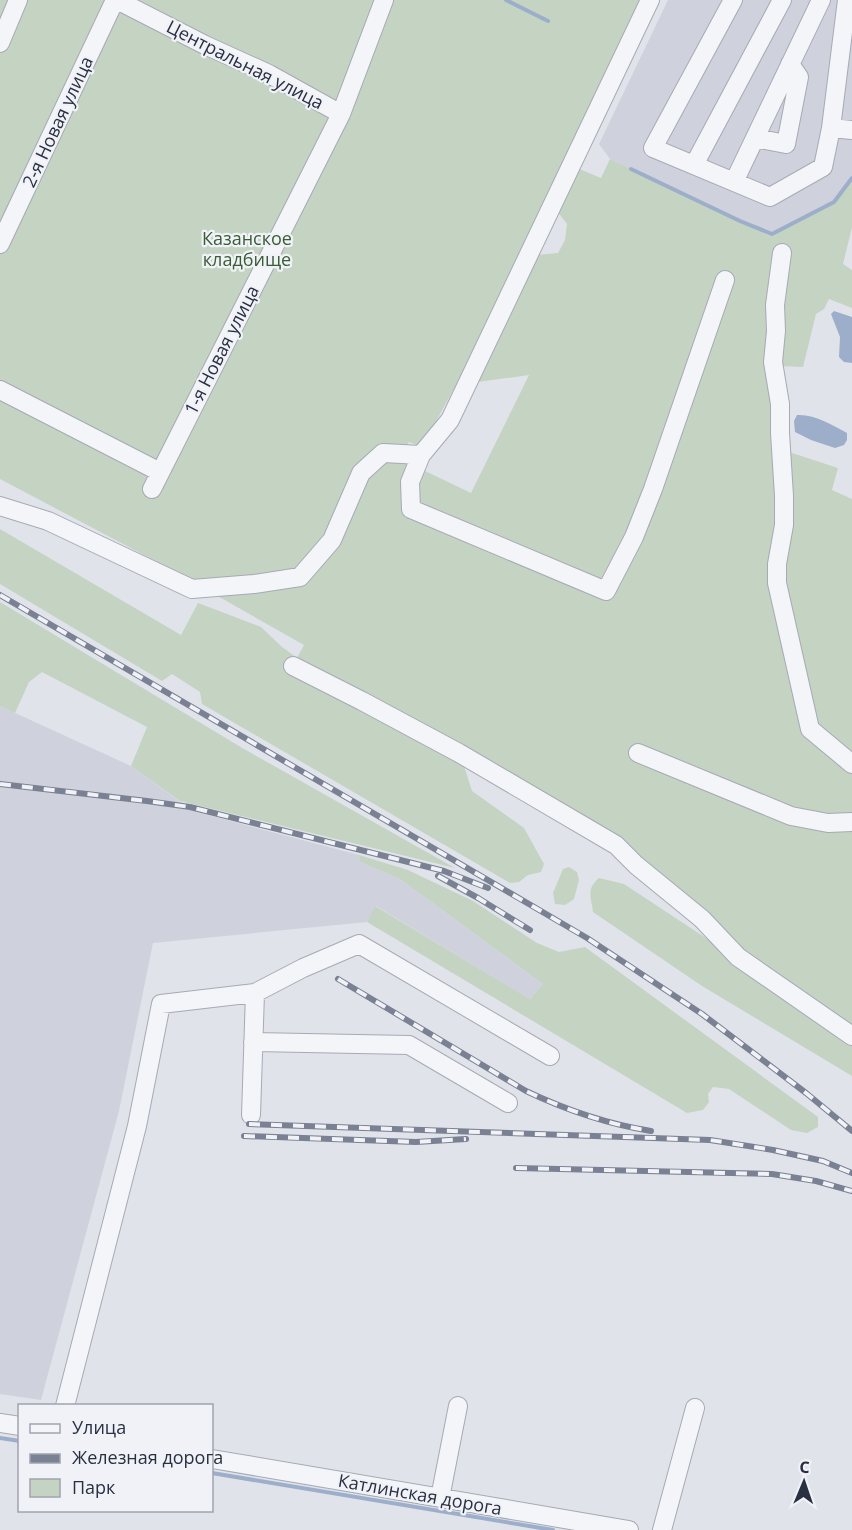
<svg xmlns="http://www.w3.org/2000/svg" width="852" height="1530" viewBox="0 0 852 1530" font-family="'Open Sans',sans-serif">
<rect width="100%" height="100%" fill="#e1e3ea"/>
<path fill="#cfd2dc" d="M 668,0 L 852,0 L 852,178 L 834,202 L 772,234 L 740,221 L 610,159 L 599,144 Z
M 0,706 L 131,766 L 193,811 L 359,855 L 360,862 L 400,879 L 543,984 L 530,999 L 376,906 L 367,922 L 153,943 L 119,1111 L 41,1400 L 0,1394 Z"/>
<path fill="#c5d3c2" d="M 0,0 L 640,0 L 457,383 L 422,447 L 409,442 L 400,459 L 471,493 L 529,375 L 478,382 L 537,255 L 558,253 L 565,240 L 567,224 L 557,211 L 577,168 L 601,178 L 610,159 L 740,221 L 772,234 L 834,202 L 852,178 L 852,227 L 843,264 L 852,270 L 852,308 L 829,299 L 824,309 L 816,314 L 803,367 L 779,366 L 786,451 L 838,468 L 832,490 L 852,499 L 852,1027 L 744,952 L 676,886 L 621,841 L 452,750 L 464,766 L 472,791 L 524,828 L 544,864 L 541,872 L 528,875 L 519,882 L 510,883 L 202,704 L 200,692 L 172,674 L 162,681 L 0,584 L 0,529 L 181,635 L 198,603 L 261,627 L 281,646 L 297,658 L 304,645 L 163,565 L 0,479 Z
M 0,602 L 244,749 L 455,868 L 180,801 L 131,766 L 147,727 L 42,672 L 29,682 L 15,713 L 0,706 Z
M 359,855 L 408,870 L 473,901 L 537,943 L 559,952 L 585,947 L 818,1117 L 818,1127 L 807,1133 L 791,1130 L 729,1089 L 713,1087 L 708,1094 L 709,1102 L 703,1110 L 687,1113 L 367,922 L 375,906 L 530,999 L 543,984 L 400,879 L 360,862 Z
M 569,867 L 577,872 L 579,880 L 574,899 L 565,905 L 555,904 L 553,893 L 563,869 Z
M 599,878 L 624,884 L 712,942 L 852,1040 L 852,1076 L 702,986 L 593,912 C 591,897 586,889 599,878 Z"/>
<path fill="#9caeca" d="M 834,311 L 852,317 L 852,363 L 844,362 L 839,357 L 840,337 L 831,314 Z
M 797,415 C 815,414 832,425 847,433 L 847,440 L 844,445 L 835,448 L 811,440 L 795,432 L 794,421 Z"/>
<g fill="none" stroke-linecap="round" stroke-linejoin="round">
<path stroke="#9caeca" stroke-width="4" d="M 506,0 L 548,21
M 631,169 L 740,221 L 772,234 L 834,202 L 852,178
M 0,1438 L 20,1441
M 212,1473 L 553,1530"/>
<g stroke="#a6aab4" stroke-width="20">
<path id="minor" d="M 117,0 L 205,45 L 269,74 L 341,114
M 650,0 L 450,420 L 421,455 L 410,482 L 411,509 L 606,591 L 634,537 L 653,489 L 725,280
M 733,0 L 653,148 L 770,197 L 823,167 L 831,128 L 847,0
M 0,43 L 18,0
M 831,128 L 852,130
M 755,138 L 786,144 L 799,77 L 790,64
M 694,165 L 782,0
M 734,182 L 821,0
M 0,244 L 115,0
M 782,253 L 775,305 L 776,331 L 773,362 L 780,404 L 780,433 L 784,496 L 784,525 L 777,564 L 777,583 L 810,729 L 852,764
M 0,390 L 160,472
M 152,489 L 341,114 L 384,0
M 0,506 L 48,521 L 192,589 L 254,584 L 300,577 L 332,540 L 361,473 L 383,453 L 421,455
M 293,666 L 362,701 L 459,753 L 616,845 L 636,865 L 702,919 L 738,957 L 852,1036
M 638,753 L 791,816 L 828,823 L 852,822
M 253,1042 L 409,1045 L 508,1103
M 251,1115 L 255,993
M 65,1406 L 137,1126 L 161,1004 L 255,993 L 303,968 L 359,944 L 550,1056
M 0,1423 L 20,1426
M 212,1459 L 629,1530
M 440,1498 L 458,1406
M 662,1530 L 695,1408"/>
</g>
<use href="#minor" stroke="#f3f5f8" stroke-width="18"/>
<g stroke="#7a8193" stroke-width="6">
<path id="rail" d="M 0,595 L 587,938 L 702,1014 L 806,1093 L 852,1131
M 0,784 L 147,801 L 190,807 L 444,871 L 488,888
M 438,876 L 478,898 L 530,930
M 338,979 L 526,1091 C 566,1110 607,1124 651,1131
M 249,1124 L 710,1140 L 773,1150 L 823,1161 L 852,1173
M 244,1136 L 416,1142 L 466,1139
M 516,1168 L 772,1174 L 816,1181 L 852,1191"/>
</g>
<use href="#rail" stroke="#f0f2f7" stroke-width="4" stroke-dasharray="11" stroke-linecap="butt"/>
</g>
<g text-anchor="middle" stroke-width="4.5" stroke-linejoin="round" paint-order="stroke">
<g font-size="18" fill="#293041" stroke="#f0f2f7">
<text transform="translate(245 65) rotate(27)" y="6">Центральная улица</text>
<text transform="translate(58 122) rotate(-65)" y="6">2-я Новая улица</text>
<text transform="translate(222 350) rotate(-63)" y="6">1-я Новая улица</text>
<text transform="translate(420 1495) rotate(10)" y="6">Катлинская дорога</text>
</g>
<g font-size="18" fill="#3a5d36" stroke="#f0f2f7">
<text x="247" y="245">Казанское<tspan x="247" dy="21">кладбище</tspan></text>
</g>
</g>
<rect x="18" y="1404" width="195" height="108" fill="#f0f2f7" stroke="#a0a4ae" stroke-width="1.5"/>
<rect x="30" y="1424" width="30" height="9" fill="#f3f5f8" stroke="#a0a4ae" stroke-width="1.5"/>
<text x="72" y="1434" font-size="18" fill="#293041">Улица</text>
<rect x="30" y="1454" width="30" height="9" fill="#7a8193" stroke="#a0a4ae" stroke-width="1.5"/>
<text x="72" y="1464" font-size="18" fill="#293041">Железная дорога</text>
<rect x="30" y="1479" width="30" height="18" fill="#c5d3c2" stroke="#a0a4ae" stroke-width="1.5"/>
<text x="72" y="1494" font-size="18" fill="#293041">Парк</text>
<g transform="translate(804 1482) rotate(2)" stroke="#f0f2f7" stroke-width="4.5" paint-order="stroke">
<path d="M0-4.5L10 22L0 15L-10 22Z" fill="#293041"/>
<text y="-9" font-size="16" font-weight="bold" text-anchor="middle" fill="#293041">С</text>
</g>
</svg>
